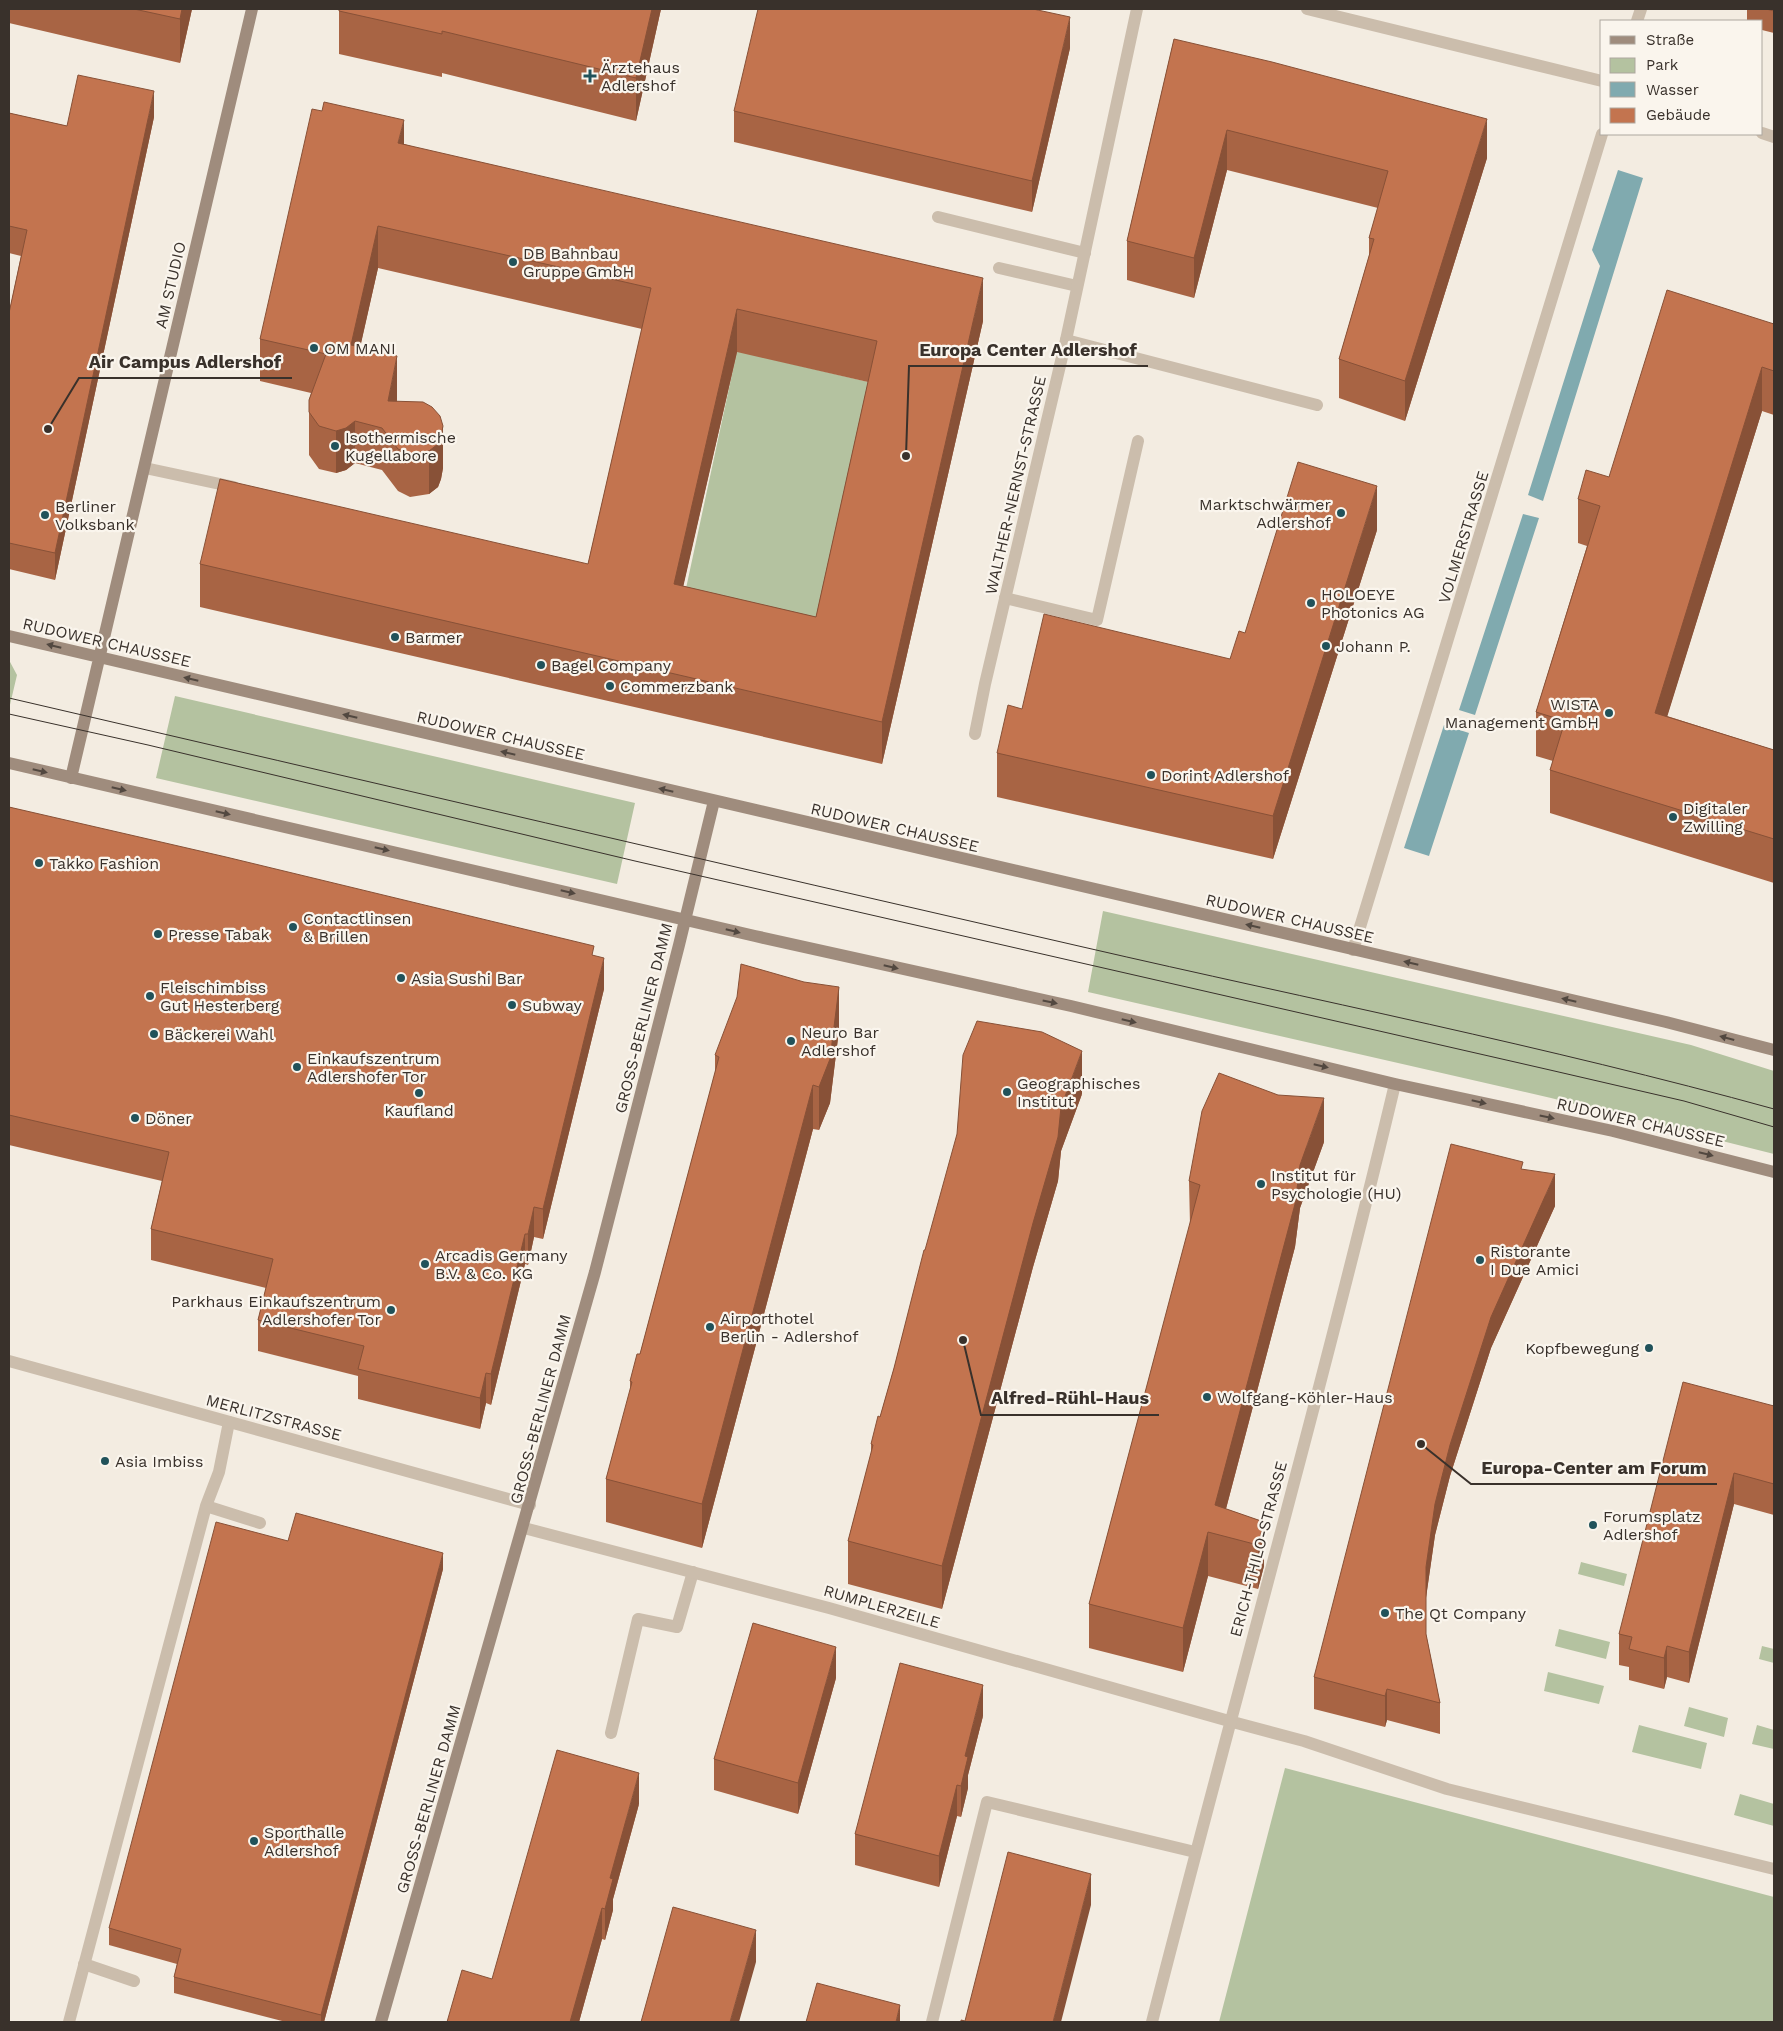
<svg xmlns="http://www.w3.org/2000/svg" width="1783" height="2031" viewBox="0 0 1783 2031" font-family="'Work Sans',sans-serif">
<rect width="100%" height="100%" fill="#f3ece1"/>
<path fill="#b4c2a0" d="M 737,351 L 877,384 L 810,656 L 679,621 Z
M 9,660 L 17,675 L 9,709 Z
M 175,696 L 635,803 L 617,884 L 156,778 Z
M 1103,911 L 1691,1045 L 1774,1071 L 1774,1154 L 1551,1098 L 1088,992 Z
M 1581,1562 L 1627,1574 L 1624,1586 L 1578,1574 Z
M 1559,1629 L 1610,1642 L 1606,1659 L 1555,1646 Z
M 1762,1646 L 1774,1649 L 1774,1663 L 1759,1659 Z
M 1548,1672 L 1604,1686 L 1599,1704 L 1544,1691 Z
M 1689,1707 L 1728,1718 L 1724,1737 L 1684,1726 Z
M 1639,1725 L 1707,1743 L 1701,1769 L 1632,1752 Z
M 1757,1725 L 1774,1730 L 1774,1749 L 1752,1744 Z
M 1285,1768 L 1774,1897 L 1774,2022 L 1219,2022 Z
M 1740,1794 L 1774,1804 L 1774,1826 L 1734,1815 Z"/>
<path fill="#80aaaf" d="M 1618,170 L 1643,178 L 1543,501 L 1528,495 L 1600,266 L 1592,250 Z
M 1523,514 L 1539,518 L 1475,715 L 1459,710 Z
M 1444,725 L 1469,733 L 1429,856 L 1404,848 Z"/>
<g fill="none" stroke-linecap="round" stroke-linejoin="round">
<path stroke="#cbbdac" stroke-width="12" d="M 938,217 L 1085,253
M 999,268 L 1077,286
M 1066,340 L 1317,405
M 145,468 L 234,487
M 1005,598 L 1097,620 L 1138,441
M 229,1422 L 219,1472 L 206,1506 L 260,1523
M 1229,1721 L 1304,1741 L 1447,1789 L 1774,1869
M 611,1733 L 638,1619 L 677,1627 L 693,1572
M 84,1964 L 134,1981
M 69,2022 L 206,1506
M 932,2022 L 987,1802 L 1195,1852"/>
<path stroke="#cbbdac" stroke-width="12" d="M 1307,9 L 1602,81
M 1637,21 L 1641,9
M 1762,133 L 1774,137
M 975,734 L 985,684 L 1066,340 L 1137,9
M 1353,950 L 1602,134
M 9,1361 L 530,1505
M 524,1528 L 829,1608 L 1229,1721
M 1152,2022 C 1232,1709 1320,1398 1395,1084"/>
<path stroke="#9f8c7d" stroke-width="12" d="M 9,636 L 1666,1022 L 1774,1050
M 9,763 L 755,936 L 1071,1006 L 1395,1084 L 1613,1131 L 1774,1172
M 71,778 L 252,9
M 381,2022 L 595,1272 L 679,945 L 714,801"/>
<path stroke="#39312b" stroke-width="1" d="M 9,698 C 367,781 724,865 1083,947 C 1313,1000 1546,1046 1774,1109
M 9,714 L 148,745 L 635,861 L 1550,1070 L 1684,1101 L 1774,1127"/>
</g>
<path fill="#a86444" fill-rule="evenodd" d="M 9,9 L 192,9 L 180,63 L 9,23 Z
M 339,9 L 661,9 L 636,121 L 442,73 L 442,77 L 339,54 Z
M 1747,9 L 1774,9 L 1774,33 L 1762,30 L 1762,21 L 1747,21 Z
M 1174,39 L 1487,158 L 1405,421 L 1339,398 L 1339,359 L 1369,256 L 1369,238 L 1378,208 L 1227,170 L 1194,298 L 1127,280 L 1127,241 Z
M 1070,48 L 1032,212 L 734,142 L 734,111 Z
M 322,111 L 404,144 L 983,321 L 882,764 L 200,607 L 200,564 L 588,564 L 642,329 L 378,268 L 360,347 L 397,399 L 397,401 L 443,468 L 441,479 L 438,487 L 429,494 L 410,497 L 398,491 L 382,470 L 355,463 L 346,470 L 336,473 L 319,469 L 309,455 L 309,400 L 311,393 L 260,381 L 260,339 ZM 737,352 L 868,382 L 816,617 L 683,586 Z
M 9,113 L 67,126 L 154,117 L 55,580 L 9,569 L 9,313 L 21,256 L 9,253 Z
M 1774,324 L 1774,415 L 1762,411 L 1667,716 L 1774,750 L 1774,883 L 1550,813 L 1550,770 L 1553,761 L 1536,756 L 1536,712 L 1587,546 L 1578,543 L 1578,499 L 1609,477 Z
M 1377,530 L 1273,859 L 997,797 L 997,753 L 1022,709 L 1230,659 L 1245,633 Z
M 9,807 L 594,956 L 604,989 L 543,1239 L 534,1237 L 528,1265 L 525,1264 L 491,1405 L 486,1403 L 480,1429 L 358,1399 L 358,1376 L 258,1351 L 258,1320 L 266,1288 L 151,1260 L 151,1229 L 162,1181 L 9,1145 Z
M 839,1030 L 830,1103 L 819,1130 L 813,1129 L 702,1548 L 606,1522 L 606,1479 L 630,1393 L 630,1381 L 640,1354 L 715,1073 L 715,1055 Z
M 1082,1094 L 1061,1151 L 1058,1181 L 1033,1267 L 942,1609 L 848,1584 L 848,1541 L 871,1454 L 871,1444 L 880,1417 L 894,1368 L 925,1250 Z
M 1324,1142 L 1300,1208 L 1295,1247 L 1226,1509 L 1264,1522 L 1264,1566 L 1258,1589 L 1208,1576 L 1183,1672 L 1089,1648 L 1089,1604 L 1190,1225 L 1189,1181 Z
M 1523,1169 L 1555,1206 L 1491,1348 L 1450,1476 L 1435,1535 L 1426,1597 L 1426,1634 L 1440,1703 L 1440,1734 L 1387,1720 L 1385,1727 L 1314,1709 L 1314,1677 Z
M 1774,1406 L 1774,1515 L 1734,1504 L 1689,1683 L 1667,1677 L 1664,1689 L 1629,1680 L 1629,1667 L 1619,1665 L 1619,1634 Z
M 288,1541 L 443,1569 L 324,2022 L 286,2022 L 174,1993 L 174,1977 L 177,1964 L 109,1945 L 109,1928 Z
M 836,1678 L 798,1814 L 714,1790 L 714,1759 Z
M 983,1716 L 968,1775 L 968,1788 L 961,1817 L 957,1816 L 939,1887 L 855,1865 L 855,1834 Z
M 639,1804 L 613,1899 L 613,1910 L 605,1940 L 602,1939 L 579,2022 L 447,2022 L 492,1979 Z"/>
<path fill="#885137" d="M 182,9 L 192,9 L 180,63 L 180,19 Z
M 652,9 L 661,9 L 636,121 L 636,78 Z
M 1070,17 L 1070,48 L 1032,212 L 1032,181 Z
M 154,91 L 154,117 L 55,580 L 55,553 Z
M 1487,119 L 1487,158 L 1405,421 L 1405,381 Z
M 404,120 L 404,163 L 398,143 Z
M 1227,130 L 1227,170 L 1194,298 L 1194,258 Z
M 378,226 L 378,268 L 351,388 L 351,345 Z
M 983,278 L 983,321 L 882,764 L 882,722 Z
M 737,309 L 737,352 L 674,627 L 674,584 Z
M 397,356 L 397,399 L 390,437 L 388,401 Z
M 1762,367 L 1762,411 L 1655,756 L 1655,713 Z
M 355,421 L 355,463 L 346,470 L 336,473 L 336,431 Z
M 443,426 L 443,468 L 441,479 L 438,487 L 429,494 L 429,451 Z
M 1377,486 L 1377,530 L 1273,859 L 1273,816 Z
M 604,958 L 604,989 L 543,1239 L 543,1209 Z
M 839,987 L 839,1030 L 830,1103 L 819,1130 L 819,1087 Z
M 1082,1051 L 1082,1094 L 1061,1151 L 1058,1181 L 1033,1267 L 942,1609 L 942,1566 L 1061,1107 Z
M 813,1085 L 813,1129 L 702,1548 L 702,1504 Z
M 1324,1098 L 1324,1142 L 1300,1208 L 1295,1247 L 1219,1535 L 1215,1505 L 1300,1165 Z
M 1555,1174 L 1555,1206 L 1491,1348 L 1450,1476 L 1435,1535 L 1426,1598 L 1426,1567 L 1435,1504 L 1450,1445 L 1491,1317 Z
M 534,1207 L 534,1237 L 528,1265 L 528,1234 Z
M 525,1234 L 525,1264 L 491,1405 L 491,1374 Z
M 486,1373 L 486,1403 L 480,1429 L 480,1398 Z
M 1734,1473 L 1734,1504 L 1689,1683 L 1689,1652 Z
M 1264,1522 L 1264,1566 L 1258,1589 L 1258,1545 Z
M 1208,1532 L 1208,1576 L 1183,1672 L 1183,1628 Z
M 443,1553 L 443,1569 L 324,2022 L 321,2022 L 321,2015 Z
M 1667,1646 L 1667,1677 L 1664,1689 L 1664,1658 Z
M 836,1647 L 836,1678 L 798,1814 L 798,1783 Z
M 983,1685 L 983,1716 L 968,1775 L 968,1788 L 961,1817 L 961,1786 L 965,1756 Z
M 1387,1689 L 1387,1720 L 1385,1727 L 1385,1696 Z
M 639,1773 L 639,1804 L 613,1899 L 613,1910 L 605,1940 L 605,1909 L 610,1878 Z
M 957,1785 L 957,1816 L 939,1887 L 939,1856 Z
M 1091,1874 L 1091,1905 L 1061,2022 L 1053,2022 Z
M 602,1908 L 602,1939 L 579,2022 L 570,2022 Z
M 756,1930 L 756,1962 L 739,2022 L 730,2022 Z
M 900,2005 L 900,2022 L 896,2022 Z"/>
<path fill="#c3744f" stroke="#885137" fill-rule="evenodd" d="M 134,9 L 182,9 L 180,19 Z
M 339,9 L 652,9 L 636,78 L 442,31 L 442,34 L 339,11 Z
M 758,9 L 1033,9 L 1070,17 L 1032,181 L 734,111 Z
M 1766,9 L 1774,9 L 1774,11 Z
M 1174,39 L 1272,62 L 1487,119 L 1405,381 L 1339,359 L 1374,239 L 1369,238 L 1388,171 L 1227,130 L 1194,258 L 1127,241 Z
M 78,75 L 154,91 L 55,553 L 9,543 L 9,313 L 27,230 L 9,226 L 9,113 L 67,126 Z
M 324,102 L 404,120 L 398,143 L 983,278 L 882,722 L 200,564 L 220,479 L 588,564 L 651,288 L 378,226 L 351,345 L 397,356 L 388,401 L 423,402 L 432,407 L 440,416 L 443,426 L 441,436 L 438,444 L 429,451 L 410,454 L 398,449 L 382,428 L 355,421 L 346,428 L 336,431 L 319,426 L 309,412 L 309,400 L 326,354 L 260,339 L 312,109 L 322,111 ZM 737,309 L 877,341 L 816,617 L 674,584 Z
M 1667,290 L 1774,324 L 1774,371 L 1762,367 L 1655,713 L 1774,750 L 1774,839 L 1550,770 L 1565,721 L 1536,712 L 1600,506 L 1578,499 L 1586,470 L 1609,477 Z
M 1298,462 L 1377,486 L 1273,816 L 997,753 L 1008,705 L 1022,709 L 1044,614 L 1230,659 L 1239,631 L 1245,633 Z
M 9,807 L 226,857 L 594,946 L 592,955 L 604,958 L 543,1209 L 534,1207 L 528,1234 L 525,1234 L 491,1374 L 486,1373 L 480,1398 L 358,1369 L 364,1346 L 258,1320 L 273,1259 L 151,1229 L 169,1152 L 9,1115 Z
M 741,964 L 804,982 L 839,987 L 830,1059 L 819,1087 L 813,1085 L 702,1504 L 606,1479 L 632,1382 L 630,1381 L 637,1354 L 640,1354 L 719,1057 L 715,1055 L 737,997 Z
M 977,1021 L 1042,1032 L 1082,1051 L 1061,1107 L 1058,1137 L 1033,1223 L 942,1566 L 848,1541 L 873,1445 L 871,1444 L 878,1416 L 880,1417 L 894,1368 L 924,1250 L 925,1250 L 957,1134 L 963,1055 Z
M 1219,1073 L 1278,1095 L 1324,1098 L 1300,1165 L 1295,1204 L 1215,1505 L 1264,1522 L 1258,1545 L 1208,1532 L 1183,1628 L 1089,1604 L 1200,1185 L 1189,1181 L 1202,1111 Z
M 1451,1144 L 1523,1162 L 1521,1169 L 1555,1174 L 1491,1317 L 1450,1445 L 1435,1504 L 1426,1567 L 1426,1634 L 1440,1703 L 1387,1689 L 1385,1696 L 1314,1677 Z
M 1683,1382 L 1774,1406 L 1774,1484 L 1734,1473 L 1689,1652 L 1667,1646 L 1664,1658 L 1629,1649 L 1632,1637 L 1619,1634 Z
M 296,1513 L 443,1553 L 321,2015 L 174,1977 L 181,1949 L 109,1928 L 216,1522 L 288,1541 Z
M 753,1623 L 836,1647 L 798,1783 L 714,1759 Z
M 900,1663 L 983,1685 L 965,1756 L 968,1757 L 961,1786 L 957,1785 L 939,1856 L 855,1834 Z
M 557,1750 L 639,1773 L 610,1878 L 613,1879 L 605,1909 L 602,1908 L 570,2022 L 447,2022 L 462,1970 L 492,1979 Z
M 1008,1852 L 1091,1874 L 1053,2022 L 961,2022 L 961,2020 L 965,2021 Z
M 673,1907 L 756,1930 L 730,2022 L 641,2022 Z
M 817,1983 L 900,2005 L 896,2022 L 806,2022 Z"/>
<defs><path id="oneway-solid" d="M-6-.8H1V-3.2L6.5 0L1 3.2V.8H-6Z" transform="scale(1.25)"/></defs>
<g fill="#524840">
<use href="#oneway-solid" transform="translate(54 646) rotate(-166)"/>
<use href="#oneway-solid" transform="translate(191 679) rotate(-167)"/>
<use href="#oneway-solid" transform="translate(350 716) rotate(-167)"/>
<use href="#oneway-solid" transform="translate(508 753) rotate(-167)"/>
<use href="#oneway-solid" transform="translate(40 771) rotate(13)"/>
<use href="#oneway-solid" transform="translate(119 789) rotate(13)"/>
<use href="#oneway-solid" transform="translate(666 790) rotate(-167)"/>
<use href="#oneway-solid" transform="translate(223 813) rotate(13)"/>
<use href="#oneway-solid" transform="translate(382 849) rotate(13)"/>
<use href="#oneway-solid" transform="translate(568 892) rotate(13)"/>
<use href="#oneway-solid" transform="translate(1253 926) rotate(-167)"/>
<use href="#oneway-solid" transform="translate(733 931) rotate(14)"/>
<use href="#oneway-solid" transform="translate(1411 963) rotate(-167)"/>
<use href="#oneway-solid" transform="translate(891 967) rotate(13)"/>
<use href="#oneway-solid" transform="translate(1569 1000) rotate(-167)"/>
<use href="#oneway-solid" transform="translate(1050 1002) rotate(12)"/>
<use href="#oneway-solid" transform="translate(1129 1021) rotate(13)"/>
<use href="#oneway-solid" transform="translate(1727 1038) rotate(-165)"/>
<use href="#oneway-solid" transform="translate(1321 1066) rotate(13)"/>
<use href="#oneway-solid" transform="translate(1479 1102) rotate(13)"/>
<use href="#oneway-solid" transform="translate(1547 1117) rotate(12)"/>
<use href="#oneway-solid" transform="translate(1706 1154) rotate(14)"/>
</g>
<g fill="#21525a" stroke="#faf5ed" stroke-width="2">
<path d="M587.5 68.5h5v5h5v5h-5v5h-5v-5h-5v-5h5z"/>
<circle cx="513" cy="262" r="5"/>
<circle cx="314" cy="348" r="5"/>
<circle cx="335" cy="446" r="5"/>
<circle cx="1341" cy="513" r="5"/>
<circle cx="45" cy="515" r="5"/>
<circle cx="1311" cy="603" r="5"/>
<circle cx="395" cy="637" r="5"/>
<circle cx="1326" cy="646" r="5"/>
<circle cx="541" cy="665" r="5"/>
<circle cx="610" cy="686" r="5"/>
<circle cx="1609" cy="713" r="5"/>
<circle cx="1151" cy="775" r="5"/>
<circle cx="1673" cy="817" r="5"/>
<circle cx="39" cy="863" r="5"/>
<circle cx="293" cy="927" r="5"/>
<circle cx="158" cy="934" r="5"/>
<circle cx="401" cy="978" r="5"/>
<circle cx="150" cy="996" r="5"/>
<circle cx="512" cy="1005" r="5"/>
<circle cx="154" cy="1034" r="5"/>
<circle cx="791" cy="1041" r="5"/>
<circle cx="297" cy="1067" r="5"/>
<circle cx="1007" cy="1092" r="5"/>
<circle cx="419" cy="1093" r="5"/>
<circle cx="135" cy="1118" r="5"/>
<circle cx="1261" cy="1184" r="5"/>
<circle cx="1480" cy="1260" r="5"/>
<circle cx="425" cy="1264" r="5"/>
<circle cx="391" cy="1310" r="5"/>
<circle cx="710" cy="1327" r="5"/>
<circle cx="1649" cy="1348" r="5"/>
<circle cx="1207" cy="1397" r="5"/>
<circle cx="105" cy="1461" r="5"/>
<circle cx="1593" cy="1525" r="5"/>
<circle cx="1385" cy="1613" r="5"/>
<circle cx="254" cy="1841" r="5"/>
</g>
<g text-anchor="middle" stroke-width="4.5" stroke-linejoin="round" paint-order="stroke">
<g font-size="16" fill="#39312b" stroke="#faf5ed" text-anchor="start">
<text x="601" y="73">Ärztehaus<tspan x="601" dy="18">Adlershof</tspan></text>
<text x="523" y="259">DB Bahnbau<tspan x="523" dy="18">Gruppe GmbH</tspan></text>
<text x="324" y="354">OM MANI</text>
<text x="345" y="443">Isothermische<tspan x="345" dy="18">Kugellabore</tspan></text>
<text x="1331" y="510" text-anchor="end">Marktschwärmer<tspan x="1331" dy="18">Adlershof</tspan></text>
<text x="55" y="512">Berliner<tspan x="55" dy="18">Volksbank</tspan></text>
<text x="1321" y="600">HOLOEYE<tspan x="1321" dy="18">Photonics AG</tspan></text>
<text x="405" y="643">Barmer</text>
<text x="1336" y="652">Johann P.</text>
<text x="551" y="671">Bagel Company</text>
<text x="620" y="692">Commerzbank</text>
<text x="1599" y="710" text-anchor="end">WISTA<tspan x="1599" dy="18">Management GmbH</tspan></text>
<text x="1161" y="781">Dorint Adlershof</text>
<text x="1683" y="814">Digitaler<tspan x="1683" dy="18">Zwilling</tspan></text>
<text x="49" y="869">Takko Fashion</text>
<text x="303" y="924">Contactlinsen<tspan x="303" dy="18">&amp; Brillen</tspan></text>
<text x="168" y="940">Presse Tabak</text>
<text x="411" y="984">Asia Sushi Bar</text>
<text x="160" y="993">Fleischimbiss<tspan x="160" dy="18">Gut Hesterberg</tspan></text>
<text x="522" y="1011">Subway</text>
<text x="801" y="1038">Neuro Bar<tspan x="801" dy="18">Adlershof</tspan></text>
<text x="164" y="1040">Bäckerei Wahl</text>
<text x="307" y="1064">Einkaufszentrum<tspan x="307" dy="18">Adlershofer Tor</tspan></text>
<text x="1017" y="1089">Geographisches<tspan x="1017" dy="18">Institut</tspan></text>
<text x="419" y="1116" text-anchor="middle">Kaufland</text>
<text x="145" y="1124">Döner</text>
<text x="1271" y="1181">Institut für<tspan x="1271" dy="18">Psychologie (HU)</tspan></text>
<text x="1490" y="1257">Ristorante<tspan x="1490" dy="18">I Due Amici</tspan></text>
<text x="435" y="1261">Arcadis Germany<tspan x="435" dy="18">B.V. &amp; Co. KG</tspan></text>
<text x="381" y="1307" text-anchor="end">Parkhaus Einkaufszentrum<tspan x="381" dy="18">Adlershofer Tor</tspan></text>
<text x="720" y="1324">Airporthotel<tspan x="720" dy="18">Berlin - Adlershof</tspan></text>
<text x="1639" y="1354" text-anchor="end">Kopfbewegung</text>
<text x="1217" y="1403">Wolfgang-Köhler-Haus</text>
<text x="115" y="1467">Asia Imbiss</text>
<text x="1603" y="1522">Forumsplatz<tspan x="1603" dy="18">Adlershof</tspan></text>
<text x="1395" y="1619">The Qt Company</text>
<text x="264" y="1838">Sporthalle<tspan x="264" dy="18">Adlershof</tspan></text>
</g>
<g font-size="16" fill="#39312b" stroke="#faf5ed">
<text transform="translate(170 285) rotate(-77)" y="6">AM STUDIO</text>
<text transform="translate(1015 485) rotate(-77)" y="6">WALTHER-NERNST-STRASSE</text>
<text transform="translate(1463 537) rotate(-73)" y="6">VOLMERSTRASSE</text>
<text transform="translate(107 642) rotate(13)" y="6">RUDOWER CHAUSSEE</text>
<text transform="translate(501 735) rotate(13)" y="6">RUDOWER CHAUSSEE</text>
<text transform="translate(895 827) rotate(13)" y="6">RUDOWER CHAUSSEE</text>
<text transform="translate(1290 918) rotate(13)" y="6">RUDOWER CHAUSSEE</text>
<text transform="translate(643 1018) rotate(-76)" y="6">GROSS-BERLINER DAMM</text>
<text transform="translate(1641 1122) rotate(13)" y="6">RUDOWER CHAUSSEE</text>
<text transform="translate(540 1409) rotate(-75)" y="6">GROSS-BERLINER DAMM</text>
<text transform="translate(274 1417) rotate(15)" y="6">MERLITZSTRASSE</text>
<text transform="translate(1258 1549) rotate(-75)" y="6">ERICH-THILO-STRASSE</text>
<text transform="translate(882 1606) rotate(16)" y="6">RUMPLERZEILE</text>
<text transform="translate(428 1799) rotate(-74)" y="6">GROSS-BERLINER DAMM</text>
</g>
</g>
<path fill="none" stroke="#39312b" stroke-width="2" d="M906 456L909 366H1148M48 429L79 378H292M963 1340L981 1415H1159M1421 1444L1471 1484H1717"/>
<g fill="#39312b" stroke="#faf5ed" stroke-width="2">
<circle cx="906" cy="456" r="5"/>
<circle cx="48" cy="429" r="5"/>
<circle cx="963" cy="1340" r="5"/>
<circle cx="1421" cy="1444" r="5"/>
</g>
<g font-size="18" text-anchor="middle" font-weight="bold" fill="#39312b" stroke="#faf5ed" stroke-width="4.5" stroke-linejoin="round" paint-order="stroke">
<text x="1028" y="356">Europa Center Adlershof</text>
<text x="185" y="368">Air Campus Adlershof</text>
<text x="1070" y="1404">Alfred-Rühl-Haus</text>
<text x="1594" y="1474">Europa-Center am Forum</text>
</g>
<rect width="1783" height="2031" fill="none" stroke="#39312b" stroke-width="20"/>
<rect x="1600" y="20" width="162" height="115" fill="#faf5ed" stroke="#ada79f"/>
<rect x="1610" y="36" width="25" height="8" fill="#9f8c7d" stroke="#ada79f"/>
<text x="1646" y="45" font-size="15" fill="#39312b">Straße</text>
<rect x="1610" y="58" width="25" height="15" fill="#b4c2a0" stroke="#ada79f"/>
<text x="1646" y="70" font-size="15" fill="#39312b">Park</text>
<rect x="1610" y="82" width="25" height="15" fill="#80aaaf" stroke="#ada79f"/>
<text x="1646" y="95" font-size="15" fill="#39312b">Wasser</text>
<rect x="1610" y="108" width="25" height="15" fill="#c3744f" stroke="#ada79f"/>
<text x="1646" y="120" font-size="15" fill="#39312b">Gebäude</text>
</svg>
